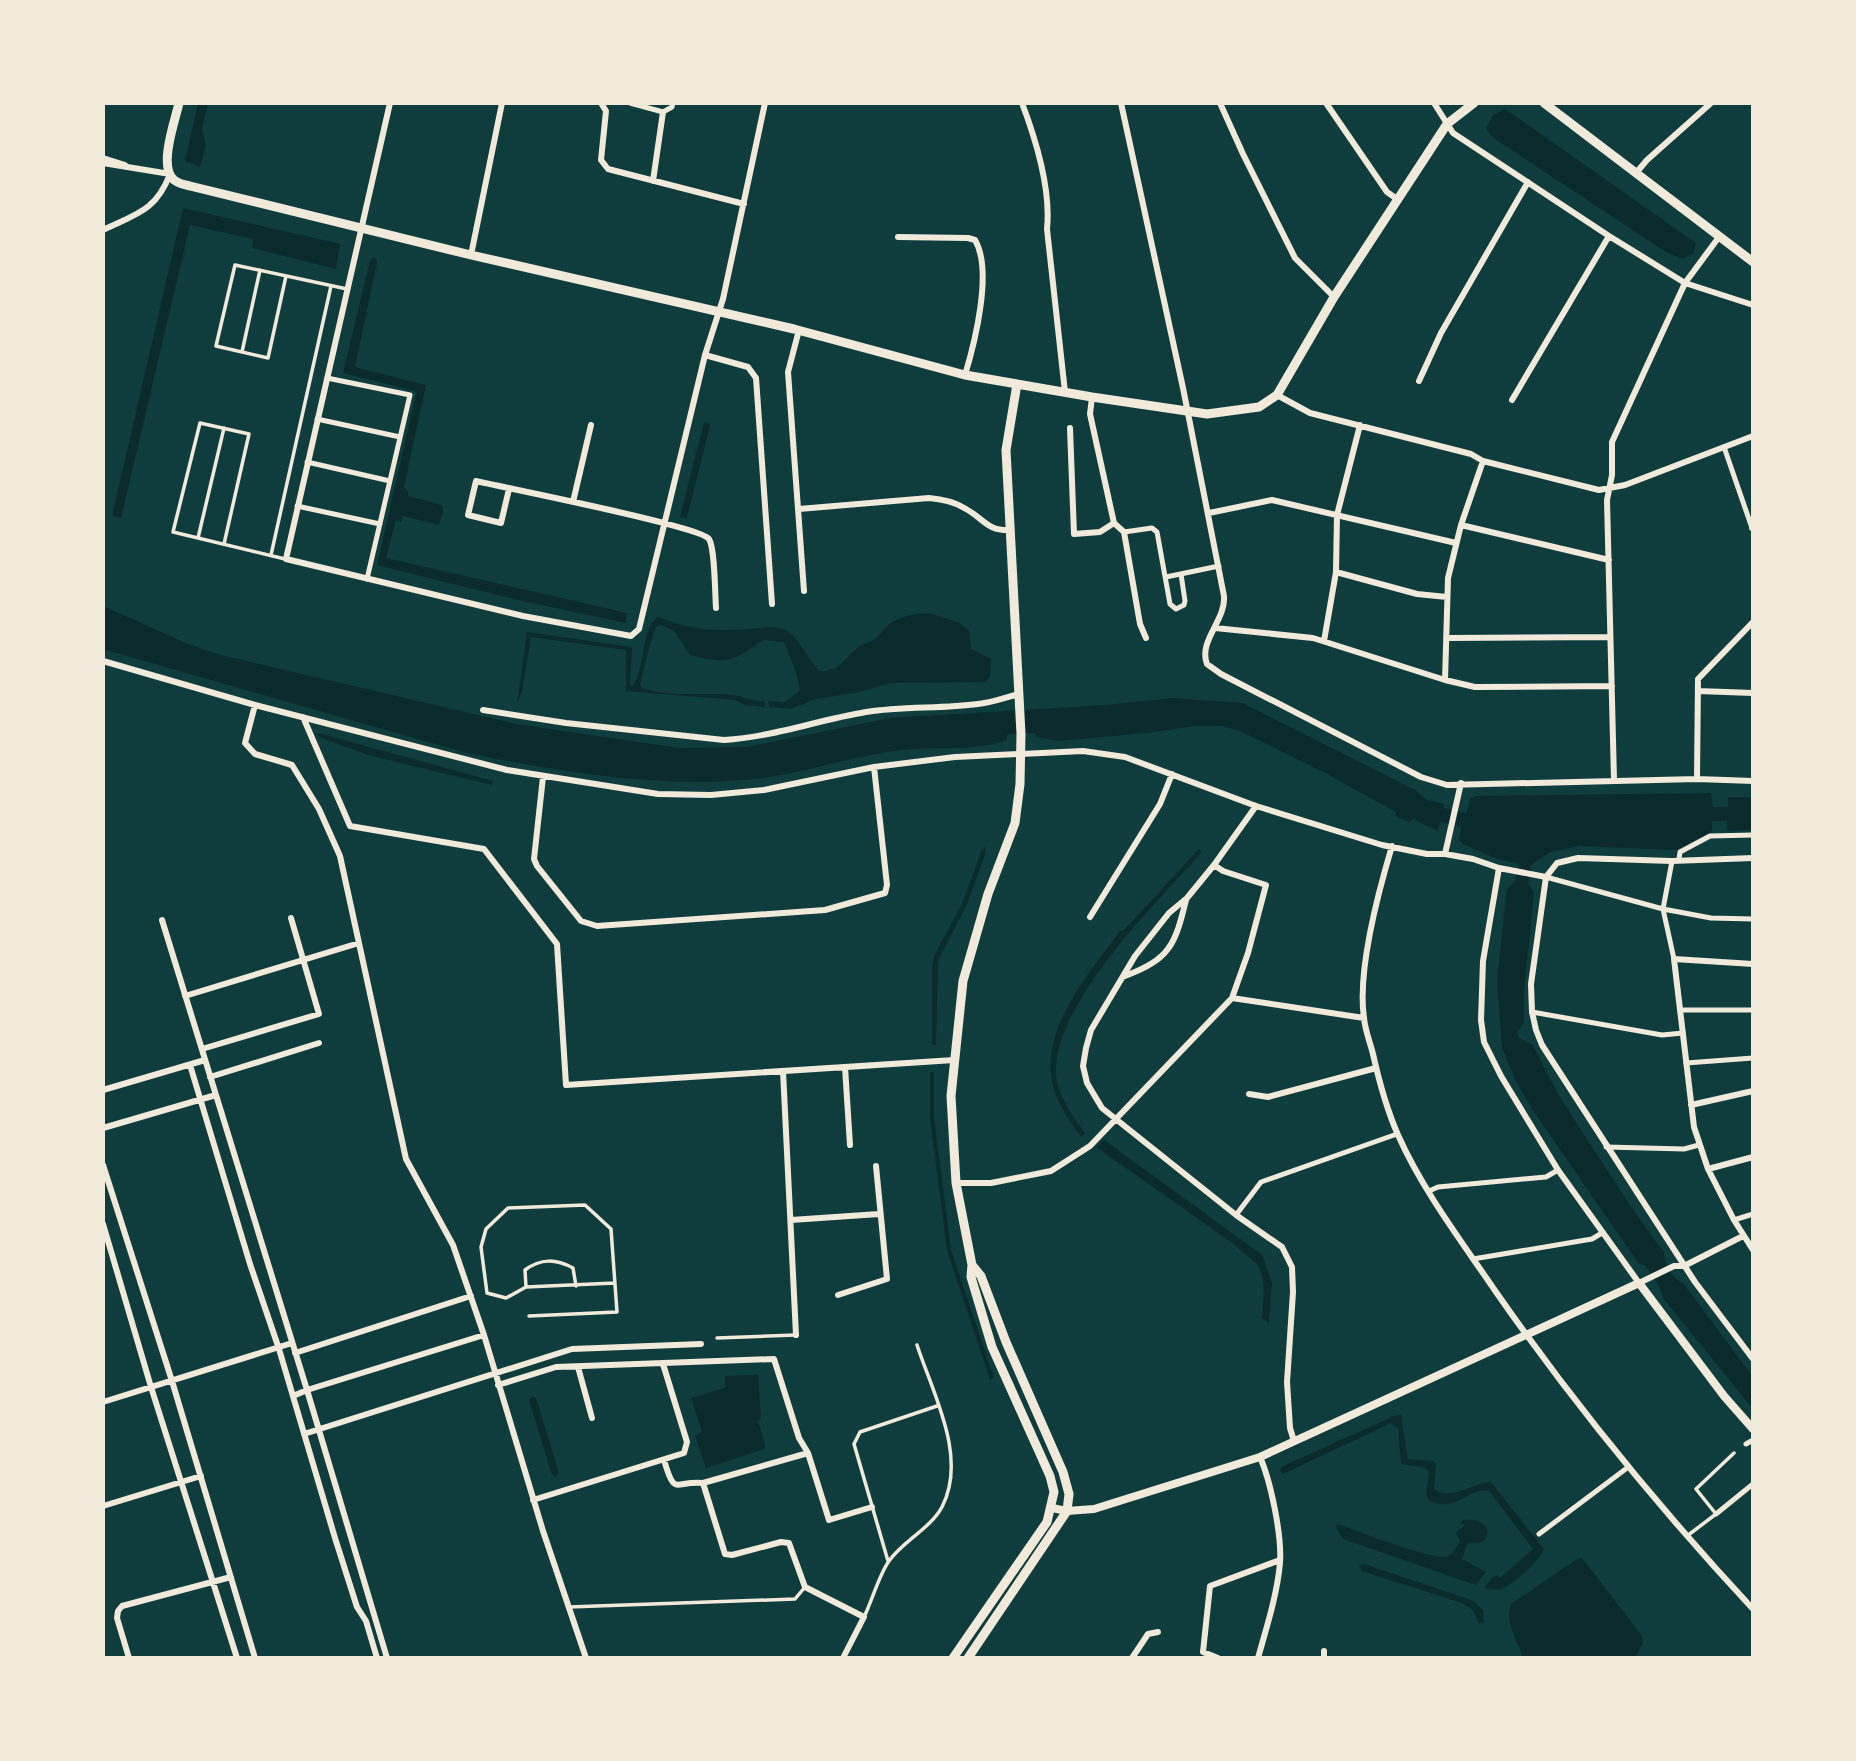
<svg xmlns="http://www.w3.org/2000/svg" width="1856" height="1761" viewBox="0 0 1856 1761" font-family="'IBM Plex Sans',sans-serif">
<rect width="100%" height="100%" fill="#0f3d3e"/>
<path fill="#0a2a2b" d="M 198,103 L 208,103 L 202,129 L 206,146 L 200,167 L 185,161 Z
M 1505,109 L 1696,243 L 1693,254 L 1682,259 L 1666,252 L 1492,137 L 1486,128 L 1493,115 Z
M 183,208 L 340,244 L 336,269 L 252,248 L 253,239 L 190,225 L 121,518 L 112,516 Z
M 373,258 L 376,258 L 377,262 L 355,367 L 426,385 L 404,487 L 408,492 L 408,496 L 438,504 L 442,506 L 443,511 L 439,525 L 403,516 L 401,522 L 396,520 L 386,558 L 627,613 L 626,623 L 518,600 L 377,565 L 416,394 L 415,391 L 343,373 L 370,260 Z
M 704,422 L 710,424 L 709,430 L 687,518 L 680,517 Z
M 103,606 L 188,644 L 217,654 L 516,724 L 679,748 L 747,747 L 890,718 L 1106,705 L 1172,698 L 1243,703 L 1415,790 L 1427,800 L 1444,804 L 1444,808 L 1467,813 L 1470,799 L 1476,796 L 1711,793 L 1713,807 L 1728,807 L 1728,797 L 1753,797 L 1753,830 L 1727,831 L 1727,821 L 1712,821 L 1712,831 L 1677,850 L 1579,846 L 1551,852 L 1531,865 L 1528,883 L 1534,893 L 1524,991 L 1524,1023 L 1517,1032 L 1519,1038 L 1533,1045 C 1550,1083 1573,1118 1596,1153 C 1618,1187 1639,1220 1664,1252 C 1664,1264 1672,1279 1683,1283 L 1753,1377 L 1753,1409 L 1663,1298 L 1660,1288 L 1645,1265 L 1639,1264 L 1532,1109 L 1516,1081 L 1502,1048 L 1497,980 L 1507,889 L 1515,881 L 1519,864 L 1495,858 L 1462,844 L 1459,839 L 1461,827 L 1440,822 L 1438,831 L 1413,819 L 1409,822 L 1395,816 L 1396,812 L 1329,775 L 1238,730 L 1221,726 L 1194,726 L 1147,733 L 1059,741 L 1036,737 L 1035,733 L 1010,734 L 1007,735 L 1007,740 C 975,752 937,746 903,750 C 855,755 809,772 762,778 C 667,790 561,772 467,753 L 103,649 Z
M 929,613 L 960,623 L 969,631 L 971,649 L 991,659 L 990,676 L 986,682 L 891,683 L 854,693 L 816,699 L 791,709 L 769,707 L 768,701 L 784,702 L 800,691 L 796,672 L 784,642 L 763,640 C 731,663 728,664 690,655 L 674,631 L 661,625 L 656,627 L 650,644 L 640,684 L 642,688 C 669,698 703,692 732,695 C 743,696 752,702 764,701 L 765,707 L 745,705 L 735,700 L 626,691 L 626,650 L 531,637 L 522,691 L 517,705 L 527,632 L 631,647 L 632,649 L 630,683 L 632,687 C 646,670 640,628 658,617 C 698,632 718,632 759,628 C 769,627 782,626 790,633 C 803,644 807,659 819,671 C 842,672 844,657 860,646 C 864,643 871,642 875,639 C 883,632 884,626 896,620 C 906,615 917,614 929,613 Z
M 318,733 L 493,781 L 492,785 L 368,755 L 319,737 L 316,734 Z
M 986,846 L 985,855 L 967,904 L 938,961 L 936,1045 L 932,1045 L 932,965 L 935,954 L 962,904 L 981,852 Z
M 1199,849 L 1202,852 C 1157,902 1060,997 1056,1066 C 1054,1091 1071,1114 1085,1133 L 1081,1137 C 1071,1123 1060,1108 1054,1090 C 1037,1031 1088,975 1120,931 L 1124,930 Z
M 930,1072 L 934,1072 L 934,1117 L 951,1250 L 994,1378 L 990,1380 L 947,1250 L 930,1118 Z
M 1104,1140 L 1262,1255 L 1272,1283 L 1269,1323 L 1262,1318 C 1263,1301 1267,1279 1257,1264 L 1231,1242 L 1096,1147 Z
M 758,1375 L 761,1418 L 758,1421 L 766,1448 L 706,1468 L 695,1435 L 702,1432 L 691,1398 L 725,1388 L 725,1376 Z
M 532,1396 L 536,1398 L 559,1473 L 556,1477 L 552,1475 L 529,1400 Z
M 1401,1415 L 1408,1459 L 1434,1461 L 1436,1464 L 1434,1489 C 1451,1502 1471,1483 1491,1482 L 1544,1549 C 1541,1560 1513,1584 1502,1589 C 1496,1591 1490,1589 1484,1588 L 1494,1576 L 1501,1577 L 1533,1549 L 1489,1491 C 1468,1487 1458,1513 1429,1501 L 1426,1494 L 1429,1471 L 1422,1467 L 1401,1464 L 1398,1428 L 1391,1423 L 1283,1474 L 1280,1471 L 1281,1467 L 1394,1416 Z
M 1464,1520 C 1475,1519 1484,1521 1488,1532 L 1484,1541 L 1478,1543 L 1468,1543 L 1462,1559 L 1486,1572 L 1476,1585 L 1343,1539 L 1336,1527 L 1337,1524 C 1358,1531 1429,1559 1446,1557 C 1453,1556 1456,1546 1460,1542 L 1456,1533 L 1465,1525 L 1460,1523 Z
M 1582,1558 L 1642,1636 L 1643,1642 L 1636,1656 L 1523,1658 C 1518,1640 1504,1623 1511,1604 L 1577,1559 Z
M 1364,1564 L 1474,1601 L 1483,1610 L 1484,1623 L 1479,1623 L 1473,1610 L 1462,1603 L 1362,1571 L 1359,1566 Z"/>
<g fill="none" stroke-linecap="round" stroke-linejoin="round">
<path stroke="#f1e9da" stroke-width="3.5" d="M 286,276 L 268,358 L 216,346 L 235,265 L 347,289
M 242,352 L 260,270
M 198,538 L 224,428
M 224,544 L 249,434 L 200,423 L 173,532 L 285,559
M 271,555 L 331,286
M 526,1287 L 525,1270 C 541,1258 556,1259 573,1268 L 576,1286
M 529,1316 L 617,1312 L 611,1229 L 585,1205 L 508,1208 L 486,1229 L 481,1247 L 487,1293 L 506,1298 L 526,1287 L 615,1283
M 717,1338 L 795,1335
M 1687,1536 L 1716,1514 L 1696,1489 L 1734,1453
M 888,1561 L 854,1444 L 860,1432 L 937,1406
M 569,1607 L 795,1599 L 805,1587
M 865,1615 C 872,1600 880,1573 889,1561 C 903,1541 930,1529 942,1507 C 968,1457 933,1394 917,1345"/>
<path stroke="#f1e9da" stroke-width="5" d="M 630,103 L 663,112 L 672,107 L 673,103
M 327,378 L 410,395 L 367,579
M 317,419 L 400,437
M 1724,447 L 1752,528
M 307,462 L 390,481
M 297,506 L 380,524
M 1124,532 L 1152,528 L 1157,532 L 1170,604 L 1176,609 L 1184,605 L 1185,601 L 1181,574
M 1166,577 L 1219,566
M 1679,859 L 1680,852 L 1710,836 L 1753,835
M 1672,861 L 1663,909 L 1674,959
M 1546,877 L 1663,909 L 1711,918 L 1753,919
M 1680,1010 L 1753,1010
M 1532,1012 L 1662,1035 L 1683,1033
M 1686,1063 L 1753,1058
M 1606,1147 L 1684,1149 L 1699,1145
M 1429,1191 L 1438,1187 L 1546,1177 L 1558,1170
M 1236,1215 L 1261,1182 L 1397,1134
M 1734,1220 L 1753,1214
M 1473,1259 L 1592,1239 L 1602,1233
M 1746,1444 L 1753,1440
M 1716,1514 L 1753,1484
M 1539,1534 L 1627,1468"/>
<path stroke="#f1e9da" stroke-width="6" d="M 390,103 L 286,559 L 523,616 L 631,636 L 639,629 L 705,355 L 723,299 L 765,103
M 601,103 L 606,111 L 601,160 L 608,169 L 744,204
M 1022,103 C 1036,140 1051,190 1047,229 L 1065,392
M 1121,103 L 1183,388 L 1224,596 C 1226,620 1198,641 1207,664 L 1221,674 L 1421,777 L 1447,785 L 1697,779 L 1753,781
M 1220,103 L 1243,154 L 1295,258 L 1334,297
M 1326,103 L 1387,192 L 1397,199
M 1434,103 L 1453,133 L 1609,236 L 1685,283 L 1753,305
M 103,158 L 125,165
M 103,163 L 170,174 C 156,211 136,214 103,230
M 1636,173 L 1647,160 L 1711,103
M 653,181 L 663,112
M 898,237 L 968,238 L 975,240 C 993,270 975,342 965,375
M 471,255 L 502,103
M 799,330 L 788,372 L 804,591
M 705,355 L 748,367 L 756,378 L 772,604
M 1419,381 L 1441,333 L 1528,182
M 1277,395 L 1310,413 L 1471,454 L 1483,461 L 1599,490 L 1625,485 L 1753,436
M 1092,397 L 1090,414 L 1114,523
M 1512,400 L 1609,236
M 1070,428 L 1074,534 L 1100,532 L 1114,523
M 509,489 L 501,523 L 468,515 L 476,481 C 505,488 700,526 709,539 C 715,548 715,595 716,608
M 573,502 L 591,425
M 799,509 L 929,498 C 942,499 955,502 966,509 C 984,519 987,531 1010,530
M 1209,513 L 1272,500 L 1456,543
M 1114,523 L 1124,532 L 1140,624 L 1146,638
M 1461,525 L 1609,560
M 1752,528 L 1753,529
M 1336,572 L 1417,594 L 1447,597
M 1215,628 L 1313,638 L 1445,680 L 1475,687 L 1612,686
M 1447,638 L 1610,637
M 1324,641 L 1336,572 L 1337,515 L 1360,425
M 103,661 L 255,705 L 507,770 L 658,794 L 711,795 L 764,790 L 874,767 L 955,757 L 1083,751 L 1125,757 L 1256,806 L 1382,845 L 1427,854 L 1445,854 L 1473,859 L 1499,868 L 1546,877
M 1445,680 L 1448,578 L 1461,525 L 1483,461
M 1698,691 L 1753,693
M 255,705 L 245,743 L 255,754 L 292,765 L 319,809 L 340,856 L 406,1159 L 453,1245 L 484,1335 L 543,1531 L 586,1658
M 483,710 L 566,723 L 724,740 C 773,737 818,720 866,712 C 903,706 941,709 978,704 C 992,703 1006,697 1020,694
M 303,717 L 350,826 L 484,849 L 557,944 L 566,1085 L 954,1060
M 543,777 L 534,859 L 537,866 L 581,921 L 597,926 L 825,910 L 885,893 L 887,885 L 874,767
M 1697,779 L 1698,679 L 1753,622
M 1614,780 L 1607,500 L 1612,475 L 1612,442 L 1685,283 L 1719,237
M 1256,806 L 1214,865 L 1187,898 L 1169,913 L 1135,956 L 1091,1030 L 1086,1048 L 1083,1066 L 1087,1083 L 1102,1108 L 1236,1215 L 1282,1247 L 1292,1267 L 1293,1292 L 1287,1382 L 1290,1428 L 1294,1441
M 1392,846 C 1378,893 1357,971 1364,1018 C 1365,1030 1370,1042 1373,1054 C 1379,1081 1387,1110 1398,1135 C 1423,1191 1462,1242 1496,1292 C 1574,1404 1660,1509 1753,1609
M 1445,854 L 1461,783
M 1753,858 L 1672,861 L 1578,858 L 1557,863 L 1546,877 L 1531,984 L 1532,1012 L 1536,1030 L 1542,1045 L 1695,1282 L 1753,1359
M 1499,868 L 1483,961 L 1481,1020 L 1484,1042 L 1501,1076 L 1558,1170 L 1639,1283 L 1674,1266 L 1684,1266 L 1743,1236
M 1090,917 L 1160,804 L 1172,774
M 162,920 L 307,1390 L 387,1658
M 1753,964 L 1674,959 L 1694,1127 L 1708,1169 L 1734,1220 L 1753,1250
M 1125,976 C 1170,959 1175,945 1186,900
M 185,996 L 359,943
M 1232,998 L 1364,1018
M 202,1049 L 319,1014 L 291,918
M 190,1065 L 250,1264 L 279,1349 L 335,1538 L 357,1607 L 366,1621 L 377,1658
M 845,1067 L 850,1145
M 783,1071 L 796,1335
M 210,1077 L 319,1043
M 103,1090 L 205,1060
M 1249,1094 L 1268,1097 L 1376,1068
M 1691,1105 L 1753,1091
M 103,1128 L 216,1095
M 103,1165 L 172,1381 L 255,1658
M 1708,1169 L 1753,1157
M 956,1183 L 991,1183 L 1051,1171 L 1090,1146 L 1232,998 L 1248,953 L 1266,885 L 1223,871 L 1214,865
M 791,1220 L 879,1214
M 103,1224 L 151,1387 L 237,1658
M 838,1295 L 887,1279 L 876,1166
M 295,1353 L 471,1296
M 578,1367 L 592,1418
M 498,1385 L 556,1367 L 774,1359 L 799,1438 L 808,1453 L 829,1520 L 872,1507
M 293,1396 L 307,1390 L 484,1335
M 103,1402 L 292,1343
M 304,1434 L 572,1349 L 701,1344
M 808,1453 L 703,1483 L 725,1554 L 732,1555 L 781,1542 L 789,1543 L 805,1587 L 864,1617 L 843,1658
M 664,1460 C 675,1498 675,1480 703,1483
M 533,1500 L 684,1453 L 687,1442 L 663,1364
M 103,1506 L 201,1476
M 129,1658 L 117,1618 L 118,1611 L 122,1606 L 231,1577
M 1132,1658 L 1148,1634 L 1158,1632
M 1218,1658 L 1203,1652 L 1210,1586 L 1280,1560
M 1258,1658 C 1267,1626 1277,1595 1280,1563 C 1282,1536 1271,1482 1260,1457
M 1324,1658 L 1324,1651"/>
<path stroke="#f1e9da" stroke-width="8" d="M 1052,1508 L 1067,1511 L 1094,1509 L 1260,1457 L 1639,1283 L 1724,1396 L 1753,1429"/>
<path stroke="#f1e9da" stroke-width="9" d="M 179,103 C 175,121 158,167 174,180 C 178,183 185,185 190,186 L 471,255 L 794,329 L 965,375 L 1092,397 L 1207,414 L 1259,407 L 1277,395 L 1334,297 L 1447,124 L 1474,103
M 1544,103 L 1753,262
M 953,1658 L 1047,1522 L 1054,1492 L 1050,1476 L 992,1347 L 971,1277 L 972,1265 L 956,1183 L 951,1096 L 963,981 L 988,894 L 1015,823 L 1020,784 L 1021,734 L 1006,450 L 1017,384
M 968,1658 L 1067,1511 L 1069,1494 L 1063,1472 L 1006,1342 L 981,1276 L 972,1265"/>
</g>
<rect width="1856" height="1761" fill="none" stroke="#f1e9da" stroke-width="210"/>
</svg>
